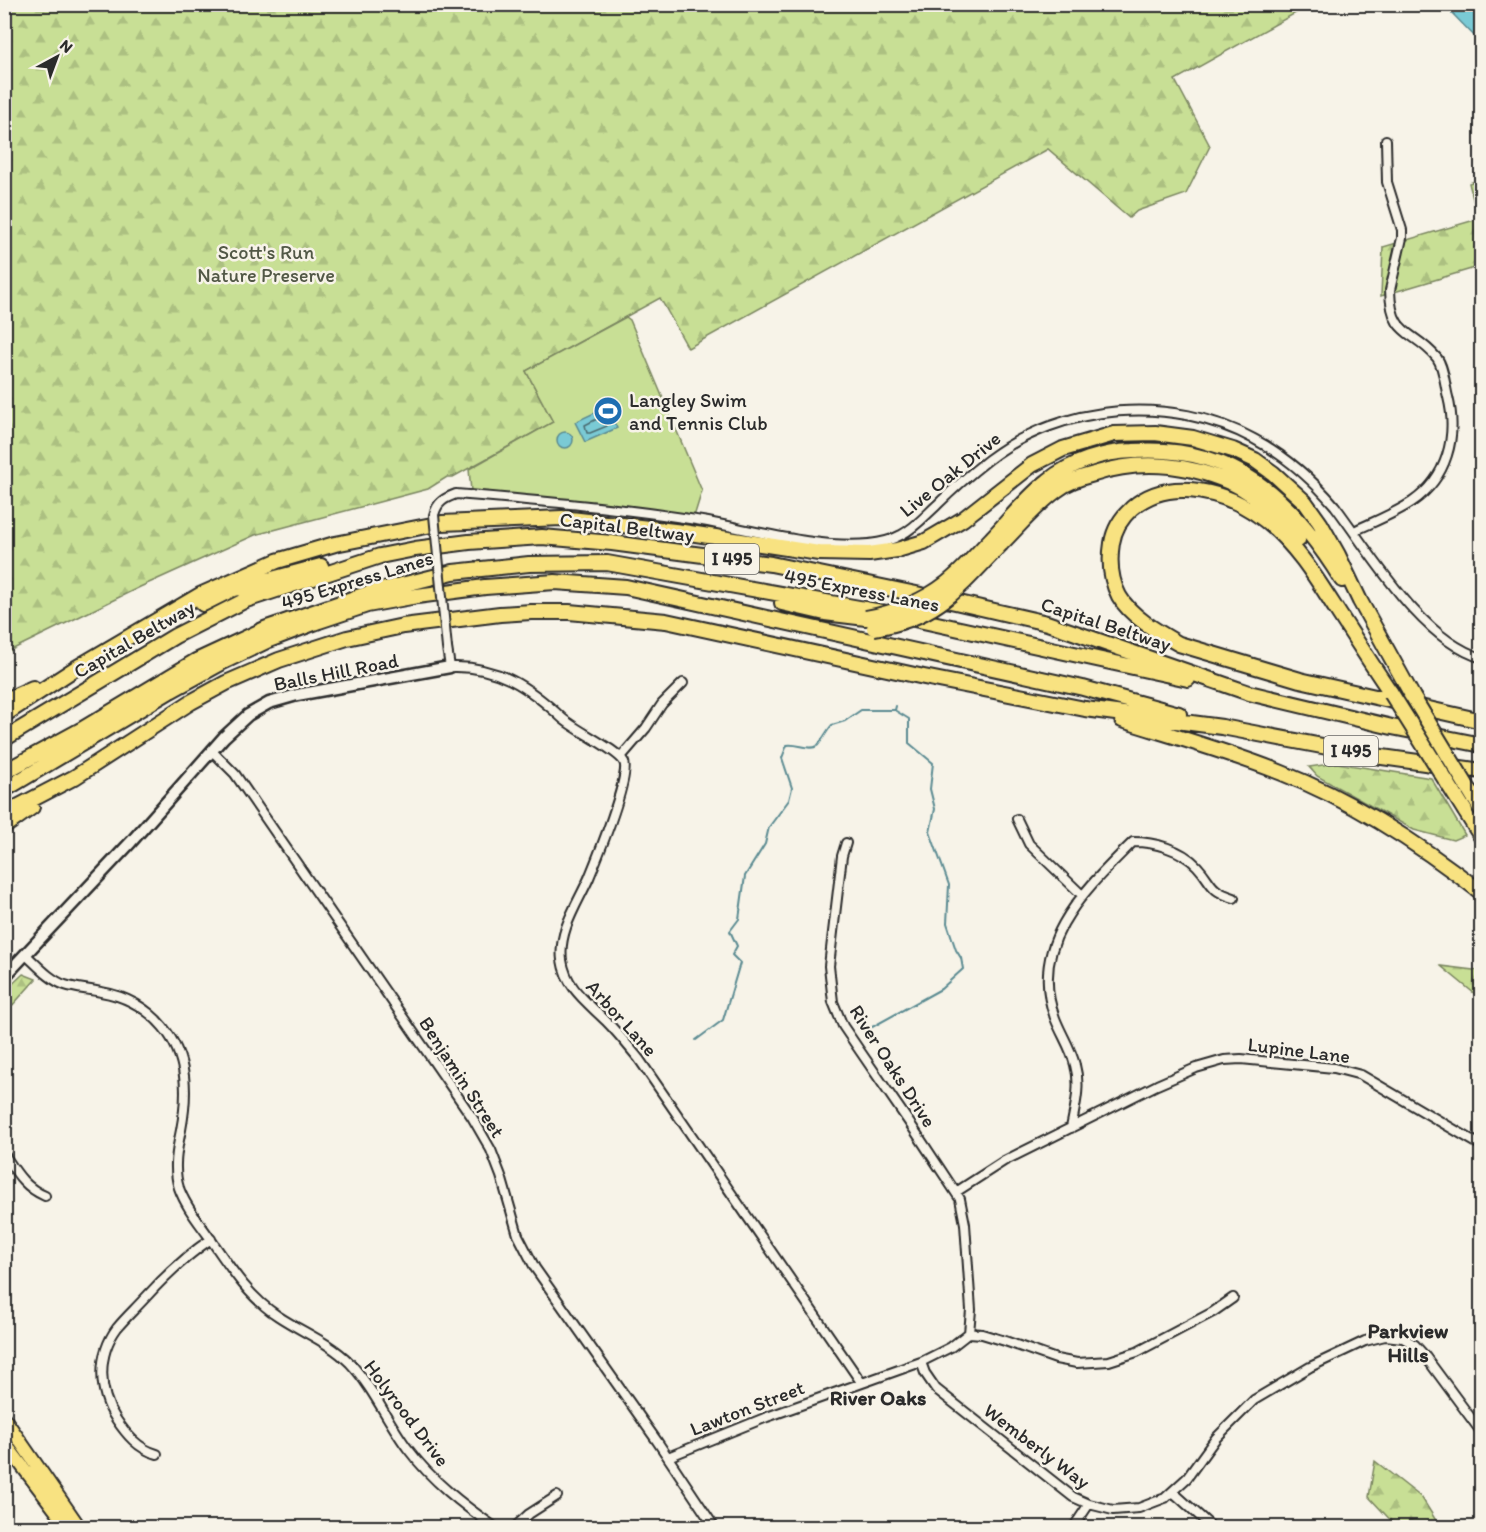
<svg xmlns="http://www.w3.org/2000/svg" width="1486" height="1532" viewBox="0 0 1486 1532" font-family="Itim,sans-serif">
<defs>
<pattern id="forest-firs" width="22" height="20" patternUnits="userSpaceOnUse" patternTransform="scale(1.5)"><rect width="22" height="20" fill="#c8df95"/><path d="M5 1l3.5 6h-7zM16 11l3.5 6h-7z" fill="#acc081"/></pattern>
</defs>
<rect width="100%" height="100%" fill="#f7f3e8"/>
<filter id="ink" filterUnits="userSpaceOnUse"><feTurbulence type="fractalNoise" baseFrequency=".0167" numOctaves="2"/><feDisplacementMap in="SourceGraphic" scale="12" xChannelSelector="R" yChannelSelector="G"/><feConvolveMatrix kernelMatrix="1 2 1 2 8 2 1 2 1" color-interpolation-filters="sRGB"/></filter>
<g filter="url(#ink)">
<path fill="url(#forest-firs)" stroke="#7a8560" stroke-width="1.5" d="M 5,5 L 1310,5 L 1175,80 L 1210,146 L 1186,194 L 1137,211 L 1129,218 L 1048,149 L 688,348 L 660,298 L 526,371 L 553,422 L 453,477 L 447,477 L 428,489 L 255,535 L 140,587 L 5,653 Z
M 1481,179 L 1481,276 L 1478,267 L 1381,296 L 1383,247 L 1478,219 L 1469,183 Z
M 1337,763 L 1431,778 L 1465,835 L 1453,840 L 1414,830 L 1317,776 L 1309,767 Z
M 1441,966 L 1481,971 L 1481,999 Z
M 23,974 L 36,979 L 11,1007 L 5,997 L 5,991 Z
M 1375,1461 L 1422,1498 L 1440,1527 L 1397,1527 L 1369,1497 Z"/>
<path fill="#c8df95" stroke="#7a8560" stroke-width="1.5" d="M 626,317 L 630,320 L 702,491 L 693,520 L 471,491 L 469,469 L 553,422 L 526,371 Z"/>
<path fill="#7acad5" stroke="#5a8a91" stroke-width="1.5" d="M 1444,5 L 1481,5 L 1481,43 L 1448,9 Z
M 607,407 L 617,428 L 585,442 L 575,422 Z
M557 440a8 8 0 1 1 16 0a8 8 0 1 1-16 0Z"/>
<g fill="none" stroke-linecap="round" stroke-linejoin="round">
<path stroke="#4b6b6f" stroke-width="1.5" d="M 603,416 L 608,422 L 607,426 L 590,433 L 587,433 L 585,425 Z"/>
<path stroke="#5a8a91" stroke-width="2" d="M 865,1031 L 941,989 L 963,969 L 961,958 L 956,950 L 947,923 L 949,885 L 930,832 L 935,809 L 930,789 L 933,763 L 909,743 L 909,719 L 896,711
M 696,1040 L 723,1020 L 740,963 L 732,955 L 737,946 L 730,931 L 739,919 L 745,876 L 765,844 L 769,827 L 789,800 L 792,788 L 782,758 L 787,745 C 797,743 810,751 817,746 C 821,743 827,730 832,725 L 845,721 L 861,710 L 895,710 L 896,706"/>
<g stroke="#2b2b2b" stroke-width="12">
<path id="street" d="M 434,515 C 437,502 445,498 456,494 C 540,501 625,508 708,522 C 756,531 821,549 869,544 C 879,543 892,540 901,535 C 915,528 926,515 937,505 C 953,489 970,474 988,460 C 1062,403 1172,394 1254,439 C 1286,456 1312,479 1335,506 C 1372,555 1421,640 1482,658
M 1354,531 C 1373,522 1394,514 1412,502 C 1447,478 1458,437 1448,397 C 1445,386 1444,367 1437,358 C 1413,329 1391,338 1390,290 L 1402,238 L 1402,230 L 1387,182 L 1386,140
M 447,648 L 450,667 C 497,665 529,687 562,718 C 575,730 618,750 624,762 C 631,775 596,861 589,878 C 578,903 558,931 562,960 C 566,988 587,1002 606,1021 C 618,1033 628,1046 639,1059 L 861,1382
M 212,751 L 235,774 L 472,1117 L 491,1150 L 501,1176 L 518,1235 L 535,1268 L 657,1441 L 715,1528
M 621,757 L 646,728 L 662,704 L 683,683
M 1017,819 L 1029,844 L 1082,895
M 846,843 L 842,856 L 829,966 L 833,1002 L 843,1026 L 860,1051 L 913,1128 L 960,1199 L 965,1224 L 971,1310 L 969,1333
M 26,955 C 38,966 50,980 65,985 C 77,989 89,989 101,992 C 125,996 147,1008 163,1027 C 188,1057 188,1093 181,1130 C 177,1149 173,1169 179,1188 C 185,1205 197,1220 207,1234 C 228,1264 247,1296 278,1316 C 302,1332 329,1342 350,1363 C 374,1389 387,1421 408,1449 C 432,1481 463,1505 496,1528
M 1071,1128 C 1075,1107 1081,1086 1075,1065 C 1071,1048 1061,1034 1055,1018 C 1027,943 1085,890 1133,842 C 1154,842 1181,849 1197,866 C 1213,883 1208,890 1234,898
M 4,1154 C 16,1172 24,1187 45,1196
M 956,1192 L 1004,1161 L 1157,1085 L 1196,1068 L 1224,1060 L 1241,1059 L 1334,1068 L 1361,1075 L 1482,1146
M 921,1362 L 925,1373 L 936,1389 L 1073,1497 L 1089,1504 L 1113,1510 L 1139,1508 L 1165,1498 L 1187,1478 L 1216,1438 L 1254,1400 L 1310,1367 L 1365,1341 L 1385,1336 L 1403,1338 L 1415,1345 L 1425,1356 L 1482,1433
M 157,1454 C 138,1449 126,1434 116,1419 C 98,1391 97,1355 117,1328 C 126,1317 136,1308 146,1297 C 166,1275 186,1256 211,1239
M 668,1457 L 767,1417 L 921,1362 L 951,1347 L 969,1333 L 982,1334 L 1005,1341 L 1056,1359 L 1077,1363 L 1109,1361 L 1137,1352 L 1213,1312 L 1233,1298
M 1173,1492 L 1213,1528
M 514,1528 L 529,1514 L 557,1496
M 1073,1528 L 1089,1504"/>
</g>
<g stroke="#2b2b2b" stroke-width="15">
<path id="secondary" d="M 4,977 L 131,842 L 224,737 L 248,715 L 269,703 L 297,695 L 450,667"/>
</g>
<g stroke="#2b2b2b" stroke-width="16">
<path id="primary" d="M 4,1418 L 80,1528
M 4,1442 L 69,1528"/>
</g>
<g stroke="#2b2b2b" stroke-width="18">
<path id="highway" d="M 993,537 C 1011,518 1028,496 1048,481 C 1071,462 1104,452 1133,451 C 1234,444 1292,499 1342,580
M 1001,544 C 1019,526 1036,505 1057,490 C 1067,482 1082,477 1094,474 C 1140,459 1188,464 1232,483 C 1258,495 1281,518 1298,540
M 782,603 L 825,613 L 866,618
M 203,604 L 231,590 L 321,566
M 905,617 L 1188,679
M 1391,693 C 1372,665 1354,637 1336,609 C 1315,576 1296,545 1266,521 C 1230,492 1170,475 1132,508 C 1122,517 1114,530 1112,543 C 1109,562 1110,579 1119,596 C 1131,617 1158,632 1179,644 L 1300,680 L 1482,721
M 4,701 L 33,688
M 4,715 L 76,668 L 200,595 L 277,561 L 335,544 L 442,523 L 562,518 L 683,532 L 819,553 L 869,554 L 897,550 L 924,542 L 963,519 L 1032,465 L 1063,449 L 1114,434 L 1155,433 L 1193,438 L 1233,450 L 1255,460 L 1273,473 L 1305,502 L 1320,523 L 1338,555 L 1360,601 L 1413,697
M 1122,720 C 1176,737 1230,752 1282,773 C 1354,801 1421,845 1482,893
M 4,739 L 175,636 L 246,600 L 380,556 L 415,549 L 469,542 L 542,537 L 612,543 L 771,564 L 955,602 L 1047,623 L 1249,693 L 1392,727 L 1482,745
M 4,772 L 81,730 L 196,661 L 267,628 L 366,594 L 453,572 L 529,564 L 607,563 L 887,613
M 4,790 L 170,691 L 221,663 L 269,640 L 319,621 L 367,605 L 417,596 L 485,587 L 555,582 L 626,587 L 1083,688 L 1179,714
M 1465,811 L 1482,838
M 4,814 L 75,777 L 191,702 L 226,683 L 279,660 L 347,638 L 403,626 L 500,614 L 531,612 L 569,612 L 666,621 L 924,677 L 1085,709 L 1222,727 L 1375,756 L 1482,771
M 4,827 L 32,807"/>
</g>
<use href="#street" stroke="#f7f3e8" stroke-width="8"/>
<use href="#secondary" stroke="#f7f3e8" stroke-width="10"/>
<use href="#primary" stroke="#f8e281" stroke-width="12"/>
<use href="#highway" stroke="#f8e281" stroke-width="14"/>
<g stroke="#2b2b2b" stroke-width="12" stroke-linecap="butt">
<path id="street-bridge" d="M 434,515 L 447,648"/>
</g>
<g stroke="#2b2b2b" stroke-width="18" stroke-linecap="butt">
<path id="highway-bridge" d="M 866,618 C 894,613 924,601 947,583 C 964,570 978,552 993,537
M 874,628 C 936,619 960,587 1001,544
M 1391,693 L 1465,811
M 1413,697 L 1482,811"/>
</g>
<use href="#street-bridge" stroke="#f7f3e8" stroke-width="8"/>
<use href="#highway-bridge" stroke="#f8e281" stroke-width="14"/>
</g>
</g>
<defs>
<g id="stadium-disc" transform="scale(1.5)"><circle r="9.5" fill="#1f6fb2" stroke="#f7f3e8"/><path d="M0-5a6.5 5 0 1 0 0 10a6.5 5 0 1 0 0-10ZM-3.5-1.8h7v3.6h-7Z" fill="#fff"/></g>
</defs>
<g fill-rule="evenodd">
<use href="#stadium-disc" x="608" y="411"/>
</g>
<g text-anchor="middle" stroke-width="5" stroke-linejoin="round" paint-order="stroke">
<g fill="#f7f3e8" stroke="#686764" stroke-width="1.5">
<rect x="705" y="544" width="54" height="30" rx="4.5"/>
<rect x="1324" y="736" width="54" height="30" rx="4.5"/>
</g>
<g font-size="18" font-weight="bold" fill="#2b2b2b">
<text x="732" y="565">I 495</text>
<text x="1351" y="757">I 495</text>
</g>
<g font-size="20" fill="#525846" stroke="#f7f3e8">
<text x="266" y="259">Scott's Run<tspan x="266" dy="23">Nature Preserve</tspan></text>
</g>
<g font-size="20" fill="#2b2b2b" stroke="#f7f3e8" text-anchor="start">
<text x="629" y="407">Langley Swim<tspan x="629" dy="23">and Tennis Club</tspan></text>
</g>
<g font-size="20" fill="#2b2b2b" stroke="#f7f3e8">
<text transform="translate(950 474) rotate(-39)" y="7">Live Oak Drive</text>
<text transform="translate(627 527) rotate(7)" y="7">Capital Beltway</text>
<text transform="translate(357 580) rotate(-17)" y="7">495 Express Lanes</text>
<text transform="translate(862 590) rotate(11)" y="7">495 Express Lanes</text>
<text transform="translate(1106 624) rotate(18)" y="7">Capital Beltway</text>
<text transform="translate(134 639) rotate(-30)" y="7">Capital Beltway</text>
<text transform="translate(336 672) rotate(-11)" y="7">Balls Hill Road</text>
<text transform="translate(622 1018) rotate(48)" y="7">Arbor Lane</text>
<text transform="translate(1299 1050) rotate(7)" y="7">Lupine Lane</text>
<text transform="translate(893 1066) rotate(57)" y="7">River Oaks Drive</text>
<text transform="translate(462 1077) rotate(57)" y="7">Benjamin Street</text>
<text transform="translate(747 1408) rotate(-21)" y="7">Lawton Street</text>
<text transform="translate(407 1413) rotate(53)" y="7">Holyrood Drive</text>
<text transform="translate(1037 1446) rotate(37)" y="7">Wemberly Way</text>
</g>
<g font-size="21" font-weight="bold" fill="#2b2b2b" stroke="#f7f3e8">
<text x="1408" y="1338">Parkview<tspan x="1408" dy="24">Hills</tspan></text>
<text x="878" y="1405">River Oaks</text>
</g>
</g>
<rect width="1486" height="1532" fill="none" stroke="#f7f3e8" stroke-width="24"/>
<rect x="12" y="12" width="1462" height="1508" fill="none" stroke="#2b2b2b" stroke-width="2" filter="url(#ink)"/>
<g transform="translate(57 57) rotate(41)" stroke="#f7f3e8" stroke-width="4.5" paint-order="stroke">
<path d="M0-4.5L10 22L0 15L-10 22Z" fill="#2b2b2b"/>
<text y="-9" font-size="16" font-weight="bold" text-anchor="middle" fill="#2b2b2b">N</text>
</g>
</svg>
